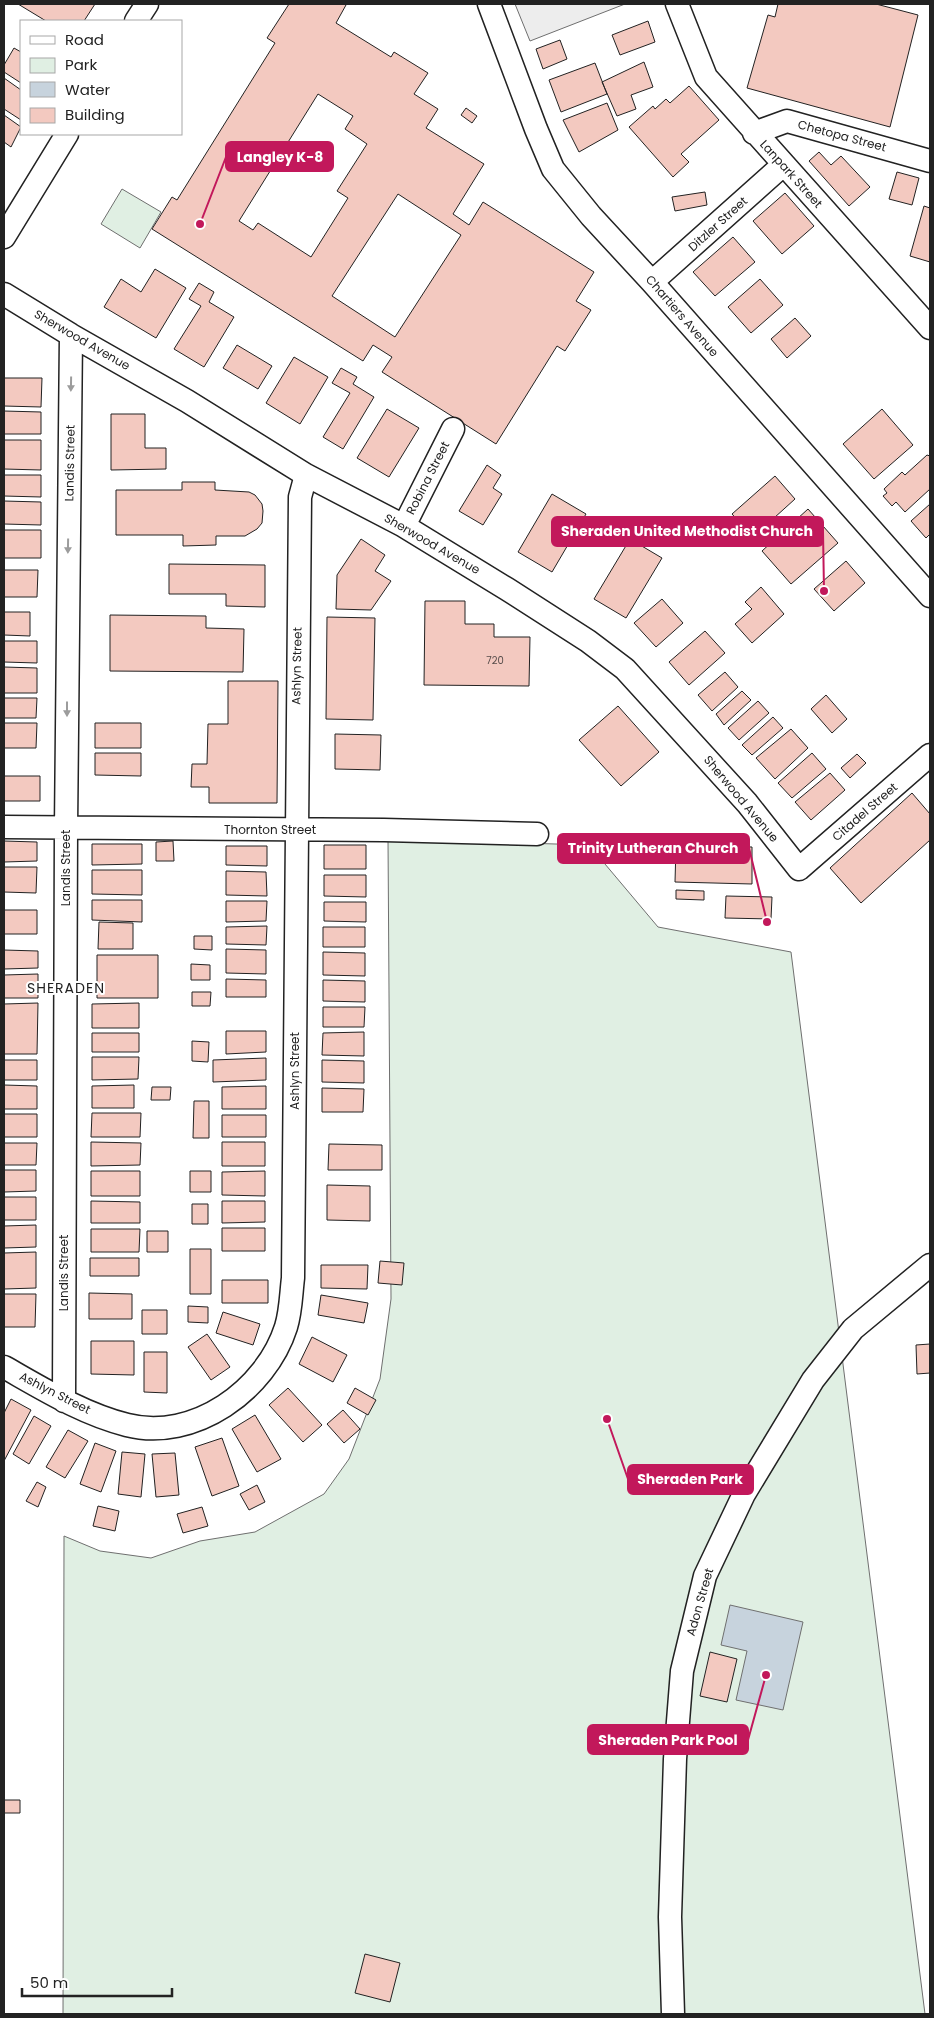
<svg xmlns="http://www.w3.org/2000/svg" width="934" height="2018" viewBox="0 0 934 2018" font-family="Poppins,sans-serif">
<rect width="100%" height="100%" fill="#fff"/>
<path fill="#e0efe3" stroke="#6f6f6f" d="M 122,189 L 161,212 L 140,248 L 101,224 Z
M 388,839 L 589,845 L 658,927 L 791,952 L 925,2014 L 63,2014 L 64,1536 L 100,1551 L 151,1558 L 200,1541 L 255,1532 L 324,1494 L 349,1459 L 380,1379 L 391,1299 Z"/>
<path fill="#ededed" stroke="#6f6f6f" d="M 515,4 L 625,4 L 530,41 Z"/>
<path fill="#c7d3dd" stroke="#6f6f6f" d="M 730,1605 L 803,1622 L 783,1710 L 736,1700 L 747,1651 L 721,1645 Z"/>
<path fill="#f3c9c0" stroke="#222" fill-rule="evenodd" d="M 18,4 L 95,4 L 84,21 L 46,21 Z
M 289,4 L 344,4 L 346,5 L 336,23 L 391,57 L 394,52 L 428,73 L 414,94 L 438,109 L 426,128 L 484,164 L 453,214 L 469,225 L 483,202 L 594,272 L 576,301 L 591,310 L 565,351 L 557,346 L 496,444 L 382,372 L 392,357 L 373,345 L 363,361 L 152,229 L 172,197 L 177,200 L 275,43 L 267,38 ZM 318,94 L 353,116 L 345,129 L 367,144 L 337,191 L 348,198 L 311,257 L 258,223 L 253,230 L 239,221 ZM 398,194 L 461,235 L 395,337 L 332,296 Z
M 778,4 L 876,4 L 918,15 L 890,127 L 747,88 L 768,15 L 775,17 Z
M 648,21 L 655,42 L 620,55 L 612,35 Z
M 560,40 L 567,59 L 543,69 L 536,49 Z
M 14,48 L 21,52 L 21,83 L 4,72 L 4,65 Z
M 644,62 L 653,87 L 631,95 L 636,109 L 617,116 L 602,82 Z
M 595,63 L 607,94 L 561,112 L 549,80 Z
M 4,78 L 21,90 L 21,120 L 4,109 Z
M 689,86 L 719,120 L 681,154 L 689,162 L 673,177 L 629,127 L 653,106 L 655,109 L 666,99 L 670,103 Z
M 607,103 L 618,130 L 579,152 L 563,120 Z
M 466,108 L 477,116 L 472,123 L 461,115 Z
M 4,115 L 21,127 L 11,147 L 4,142 Z
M 819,152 L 831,165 L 841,156 L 870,187 L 849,206 L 809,161 Z
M 897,172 L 919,178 L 912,205 L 889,199 Z
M 705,192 L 707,205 L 675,211 L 672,197 Z
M 785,193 L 814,226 L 782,254 L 753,221 Z
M 924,206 L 930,208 L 930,262 L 910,256 Z
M 733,237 L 755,262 L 715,296 L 693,272 Z
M 155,269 L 186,288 L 156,338 L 104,307 L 121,279 L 141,292 Z
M 760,279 L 783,305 L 751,333 L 728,307 Z
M 199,283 L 214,292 L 209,302 L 234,317 L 204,367 L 174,349 L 201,306 L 189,299 Z
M 795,318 L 811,336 L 787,358 L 771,339 Z
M 237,345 L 272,366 L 258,389 L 223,368 Z
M 294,357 L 328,377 L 300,424 L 266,403 Z
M 341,368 L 357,377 L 353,384 L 374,397 L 343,449 L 323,437 L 350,393 L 332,383 Z
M 4,378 L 42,378 L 41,407 L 4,406 Z
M 387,409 L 419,428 L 389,477 L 357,458 Z
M 882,409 L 913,445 L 874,479 L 843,444 Z
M 4,411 L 41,412 L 41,434 L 4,434 Z
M 111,414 L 145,414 L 145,448 L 166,448 L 166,469 L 111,470 Z
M 4,440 L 41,440 L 41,470 L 4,469 Z
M 927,455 L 930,456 L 930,489 L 905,512 L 896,502 L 892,506 L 883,496 L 887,493 L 884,489 L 902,472 L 905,475 Z
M 487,465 L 501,475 L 493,488 L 502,494 L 483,525 L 459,511 Z
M 4,475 L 41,475 L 41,497 L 4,496 Z
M 775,476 L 795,499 L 753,537 L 732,514 Z
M 182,482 L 215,482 L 215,490 L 249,492 L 255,495 L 262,504 L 263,511 L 262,523 L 257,529 L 245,536 L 216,536 L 216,545 L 183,546 L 183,535 L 116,535 L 116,490 L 182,490 Z
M 552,494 L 586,514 L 552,572 L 518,552 Z
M 4,501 L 41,502 L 41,525 L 4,524 Z
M 930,504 L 930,534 L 926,538 L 911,521 Z
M 808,509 L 838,543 L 791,584 L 762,551 Z
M 4,530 L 41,530 L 41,558 L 4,558 Z
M 361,539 L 385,555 L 375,571 L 391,581 L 371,610 L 336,609 L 337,575 Z
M 630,539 L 662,558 L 626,618 L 594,599 Z
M 846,561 L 865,583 L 834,611 L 814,589 Z
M 169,564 L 265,565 L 265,607 L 226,606 L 226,594 L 169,594 Z
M 4,570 L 38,570 L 37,597 L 4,597 Z
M 761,587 L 784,614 L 752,643 L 735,624 L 752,609 L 745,602 Z
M 662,599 L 683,623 L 656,647 L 634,623 Z
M 425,601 L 465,601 L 465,624 L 494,624 L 494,637 L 530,637 L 529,686 L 424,685 Z
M 4,612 L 30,612 L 30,636 L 4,635 Z
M 110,615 L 206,616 L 206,628 L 244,629 L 243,672 L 110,671 Z
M 327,617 L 375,618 L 373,720 L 326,719 Z
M 705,631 L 725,653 L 689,685 L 669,662 Z
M 4,641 L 37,641 L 37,663 L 4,662 Z
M 4,667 L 37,668 L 37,693 L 4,693 Z
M 725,672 L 738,687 L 712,711 L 698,695 Z
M 228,681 L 278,681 L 277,803 L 209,803 L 209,787 L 191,787 L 192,764 L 207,764 L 208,724 L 228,724 Z
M 742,691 L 751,700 L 724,725 L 716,714 Z
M 826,695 L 847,719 L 832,733 L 811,709 Z
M 4,698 L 37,698 L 36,718 L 4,718 Z
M 758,701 L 769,713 L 739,740 L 728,728 Z
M 618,706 L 659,752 L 621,786 L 579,740 Z
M 773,717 L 783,728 L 752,755 L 742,745 Z
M 4,723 L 37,723 L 36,748 L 4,748 Z
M 95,723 L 141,723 L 141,748 L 95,748 Z
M 791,729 L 808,748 L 775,779 L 756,758 Z
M 335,734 L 381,735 L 380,770 L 335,769 Z
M 95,753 L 141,753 L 141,776 L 95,775 Z
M 812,753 L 826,769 L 792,798 L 778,783 Z
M 857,754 L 866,763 L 850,778 L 841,768 Z
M 830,773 L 845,790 L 811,820 L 795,802 Z
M 4,776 L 40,776 L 40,801 L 4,801 Z
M 912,793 L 930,814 L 930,840 L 861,903 L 830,868 Z
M 4,841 L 37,842 L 37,861 L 4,862 Z
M 173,841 L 174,861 L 156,861 L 156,842 Z
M 92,844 L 142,844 L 142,864 L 92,865 Z
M 324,845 L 366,845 L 366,869 L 324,869 Z
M 226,846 L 267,846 L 267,866 L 226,865 Z
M 676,846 L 752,847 L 752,884 L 675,882 Z
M 4,867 L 37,867 L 36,893 L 4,892 Z
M 92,870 L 142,870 L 142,895 L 92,894 Z
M 226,871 L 266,872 L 267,896 L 226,895 Z
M 324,875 L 366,875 L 366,897 L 324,896 Z
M 676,890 L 704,891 L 704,900 L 676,899 Z
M 726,896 L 772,897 L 771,919 L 725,918 Z
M 92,900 L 142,900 L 142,922 L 92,920 Z
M 226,901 L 267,901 L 266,921 L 226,922 Z
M 324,902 L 366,902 L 366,922 L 324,921 Z
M 4,910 L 37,910 L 37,934 L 4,934 Z
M 99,922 L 133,923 L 133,949 L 98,949 Z
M 267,926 L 266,945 L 226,944 L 226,927 Z
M 323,927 L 365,927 L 365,947 L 323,947 Z
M 194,936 L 212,936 L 212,950 L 194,949 Z
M 226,949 L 266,950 L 266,974 L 226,973 Z
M 4,950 L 38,951 L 38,968 L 4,969 Z
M 323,952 L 365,953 L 365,976 L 323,975 Z
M 97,955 L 158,955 L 158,998 L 97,998 Z
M 191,964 L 210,965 L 210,980 L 191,980 Z
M 38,974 L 38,998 L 4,998 L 4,975 Z
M 226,979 L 266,980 L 266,997 L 226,997 Z
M 323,980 L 365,981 L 365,1002 L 323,1001 Z
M 192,992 L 211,992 L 210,1006 L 192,1006 Z
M 38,1003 L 37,1054 L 4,1054 L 4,1004 Z
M 139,1003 L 139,1028 L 92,1028 L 92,1004 Z
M 323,1007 L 365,1007 L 364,1027 L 323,1027 Z
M 226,1031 L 266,1031 L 266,1052 L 226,1054 Z
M 364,1032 L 364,1056 L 322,1055 L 323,1033 Z
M 92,1033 L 139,1033 L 139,1052 L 92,1052 Z
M 192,1041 L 209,1042 L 208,1062 L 192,1061 Z
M 92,1057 L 139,1057 L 138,1079 L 92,1080 Z
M 266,1058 L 266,1080 L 213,1082 L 213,1060 Z
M 4,1060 L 37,1060 L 37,1080 L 4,1080 Z
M 322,1060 L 364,1061 L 364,1083 L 322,1082 Z
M 4,1085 L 37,1086 L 37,1109 L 4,1109 Z
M 134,1085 L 134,1108 L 92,1108 L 92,1086 Z
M 266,1086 L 266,1109 L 222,1109 L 222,1087 Z
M 152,1087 L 171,1087 L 170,1100 L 151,1100 Z
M 322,1088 L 364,1089 L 363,1112 L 322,1112 Z
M 194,1101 L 209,1101 L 209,1138 L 193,1138 Z
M 92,1113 L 141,1113 L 140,1137 L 91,1137 Z
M 4,1114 L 37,1114 L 37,1137 L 4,1137 Z
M 222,1115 L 266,1115 L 266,1137 L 222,1137 Z
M 91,1142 L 141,1143 L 140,1165 L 91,1166 Z
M 222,1142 L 265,1142 L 265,1166 L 222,1166 Z
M 4,1143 L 37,1143 L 36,1165 L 4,1165 Z
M 329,1144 L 382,1145 L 382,1170 L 328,1170 Z
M 4,1170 L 36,1170 L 36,1191 L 4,1192 Z
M 91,1171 L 140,1171 L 140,1196 L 91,1196 Z
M 190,1171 L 211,1171 L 211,1192 L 190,1192 Z
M 265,1171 L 265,1196 L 222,1195 L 222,1172 Z
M 327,1185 L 370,1186 L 370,1221 L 327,1220 Z
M 4,1197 L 36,1197 L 36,1220 L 4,1220 Z
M 91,1201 L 140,1202 L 140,1223 L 91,1223 Z
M 222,1201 L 265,1201 L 265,1222 L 222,1223 Z
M 192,1204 L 208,1204 L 208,1224 L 192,1224 Z
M 36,1225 L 36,1247 L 4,1248 L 4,1226 Z
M 222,1228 L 265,1228 L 265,1251 L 222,1251 Z
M 91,1229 L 140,1229 L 139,1252 L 91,1252 Z
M 147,1231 L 168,1231 L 168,1252 L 147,1252 Z
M 190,1249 L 211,1249 L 211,1294 L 190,1294 Z
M 36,1252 L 36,1288 L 4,1289 L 4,1253 Z
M 90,1258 L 139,1258 L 139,1276 L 90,1276 Z
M 380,1261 L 404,1263 L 402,1285 L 378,1283 Z
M 321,1265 L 368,1265 L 367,1289 L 321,1288 Z
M 222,1280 L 268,1280 L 268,1303 L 222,1303 Z
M 89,1293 L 132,1294 L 132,1319 L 89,1319 Z
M 4,1294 L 36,1294 L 35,1327 L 4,1327 Z
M 321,1295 L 368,1303 L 364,1323 L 318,1315 Z
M 188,1306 L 208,1307 L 208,1323 L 188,1322 Z
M 142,1310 L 167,1310 L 167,1334 L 142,1334 Z
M 223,1312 L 260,1324 L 253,1345 L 216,1333 Z
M 207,1334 L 230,1367 L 211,1380 L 188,1347 Z
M 312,1337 L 347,1355 L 333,1382 L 299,1364 Z
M 91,1341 L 134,1341 L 134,1375 L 91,1374 Z
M 930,1344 L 930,1373 L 917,1374 L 916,1345 Z
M 144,1352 L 167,1352 L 167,1393 L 144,1392 Z
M 288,1388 L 322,1425 L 303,1442 L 269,1405 Z
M 355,1388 L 376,1400 L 368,1415 L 347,1403 Z
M 11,1399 L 31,1410 L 4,1461 L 4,1413 Z
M 343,1410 L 360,1429 L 344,1443 L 327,1424 Z
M 255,1415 L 281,1459 L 257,1472 L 232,1429 Z
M 34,1416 L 51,1426 L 29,1464 L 13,1454 Z
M 68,1430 L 88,1441 L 65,1478 L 46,1467 Z
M 222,1438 L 239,1486 L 212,1496 L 195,1447 Z
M 95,1443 L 116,1451 L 101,1492 L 80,1484 Z
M 122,1452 L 145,1454 L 141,1497 L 118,1494 Z
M 175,1453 L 179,1495 L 156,1497 L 152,1454 Z
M 37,1482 L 46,1487 L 38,1507 L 26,1501 Z
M 257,1485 L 265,1502 L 249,1510 L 240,1494 Z
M 98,1506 L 119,1511 L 115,1531 L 93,1526 Z
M 202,1507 L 208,1526 L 183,1533 L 177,1514 Z
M 710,1652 L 737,1659 L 727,1702 L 700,1696 Z
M 4,1800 L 20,1800 L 20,1813 L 4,1813 Z
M 365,1954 L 400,1963 L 390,2002 L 355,1993 Z"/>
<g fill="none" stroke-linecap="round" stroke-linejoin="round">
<g stroke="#222" stroke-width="25">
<path id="minor" d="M 489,4 L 536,129 L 553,169 L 591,216 L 652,282 L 930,596
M 677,4 L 706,77 L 930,328
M 136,21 L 147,4
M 754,133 L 787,121 L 930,161
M 4,237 L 67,134
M 652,282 L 783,165
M 4,294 L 71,335 L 187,401 L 306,475 L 404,526 L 507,589 L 588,641 L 625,669 L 747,803 L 799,869 L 930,755
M 404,526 L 453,429
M 4,827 L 384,830 L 537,834
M 4,1367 C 43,1389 83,1414 127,1425 C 194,1442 266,1390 286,1327 C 291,1311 291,1294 293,1278 L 300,497 L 306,475
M 64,1401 L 66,828 L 71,335
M 673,2014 L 670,1917 L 675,1759 L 682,1671 L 705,1576 L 744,1494 L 813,1380 L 853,1329 L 930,1265"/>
</g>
<use href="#minor" stroke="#fff" stroke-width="22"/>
</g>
<defs><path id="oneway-solid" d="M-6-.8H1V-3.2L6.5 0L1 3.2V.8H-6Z" transform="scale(1.25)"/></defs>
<g fill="#9c9c9c">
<use href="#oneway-solid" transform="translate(71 384) rotate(91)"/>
<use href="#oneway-solid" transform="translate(68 546) rotate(91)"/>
<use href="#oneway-solid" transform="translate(67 709) rotate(90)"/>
</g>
<g text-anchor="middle" stroke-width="4" stroke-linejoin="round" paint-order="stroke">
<g font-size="10" fill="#564c4a">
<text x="495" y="664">720</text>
</g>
<g font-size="12" fill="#222" stroke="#fff">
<text transform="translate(842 136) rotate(15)" y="4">Chetopa Street</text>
<text transform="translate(791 174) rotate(48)" y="4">Lanpark Street</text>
<text transform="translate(718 224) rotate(-42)" y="4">Ditzler Street</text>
<text transform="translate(682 316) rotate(49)" y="4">Chartiers Avenue</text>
<text transform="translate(82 340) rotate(30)" y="4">Sherwood Avenue</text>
<text transform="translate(70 463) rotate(-89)" y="4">Landis Street</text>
<text transform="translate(428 478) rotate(-63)" y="4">Robina Street</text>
<text transform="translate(432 544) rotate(30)" y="4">Sherwood Avenue</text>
<text transform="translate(297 666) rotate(-89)" y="4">Ashlyn Street</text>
<text transform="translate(741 799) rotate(50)" y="4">Sherwood Avenue</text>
<text transform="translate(865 812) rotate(-41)" y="4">Citadel Street</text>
<text x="270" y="834">Thornton Street</text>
<text transform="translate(66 868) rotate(-90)" y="4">Landis Street</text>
<text transform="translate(295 1071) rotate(-90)" y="4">Ashlyn Street</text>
<text transform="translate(64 1273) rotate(-90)" y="4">Landis Street</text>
<text transform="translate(55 1393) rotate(27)" y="4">Ashlyn Street</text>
<text transform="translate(700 1602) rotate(-74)" y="4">Adon Street</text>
</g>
<g font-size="14" letter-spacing="1" fill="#222" stroke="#fff">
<text x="66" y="993">SHERADEN</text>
</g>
</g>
<path fill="none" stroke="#c2185b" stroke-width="2" d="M200 224L226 157M824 591L823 531M767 922L749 848M607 1419L628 1479M766 1675L748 1740"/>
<g fill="#c2185b" stroke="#fff" stroke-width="2">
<circle cx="200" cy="224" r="5"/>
<circle cx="824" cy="591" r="5"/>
<circle cx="767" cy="922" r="5"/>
<circle cx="607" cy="1419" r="5"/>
<circle cx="766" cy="1675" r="5"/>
</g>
<g fill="#c2185b" stroke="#c2185b" stroke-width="2">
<rect x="226" y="142" width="107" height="29" rx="5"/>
<rect x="552" y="517" width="271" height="29" rx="5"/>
<rect x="558" y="834" width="191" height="29" rx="5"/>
<rect x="628" y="1465" width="125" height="29" rx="5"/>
<rect x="588" y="1725" width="160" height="29" rx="5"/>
</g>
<g font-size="14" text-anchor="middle" font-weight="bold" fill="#fff">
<text x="280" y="162">Langley K-8</text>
<text x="687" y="536">Sheraden United Methodist Church</text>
<text x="653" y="853">Trinity Lutheran Church</text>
<text x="690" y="1484">Sheraden Park</text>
<text x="668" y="1745">Sheraden Park Pool</text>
</g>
<rect width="934" height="2018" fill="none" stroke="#222222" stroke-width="10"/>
<rect x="20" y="20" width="162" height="115" fill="#ffffff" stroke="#a7a7a7"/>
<rect x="30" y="36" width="25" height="8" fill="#ffffff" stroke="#a7a7a7"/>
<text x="65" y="45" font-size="15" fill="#222222">Road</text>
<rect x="30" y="58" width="25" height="15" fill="#e0efe3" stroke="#a7a7a7"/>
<text x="65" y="70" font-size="15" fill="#222222">Park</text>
<rect x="30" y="82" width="25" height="15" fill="#c7d3dd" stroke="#a7a7a7"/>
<text x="65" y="95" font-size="15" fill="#222222">Water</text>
<rect x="30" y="108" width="25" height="15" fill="#f3c9c0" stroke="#a7a7a7"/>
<text x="65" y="120" font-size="15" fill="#222222">Building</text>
<path d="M22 1988v8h150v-8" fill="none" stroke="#222222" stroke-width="2.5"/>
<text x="30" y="1988" font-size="15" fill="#222222" stroke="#ffffff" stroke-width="4" paint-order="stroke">50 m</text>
</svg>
